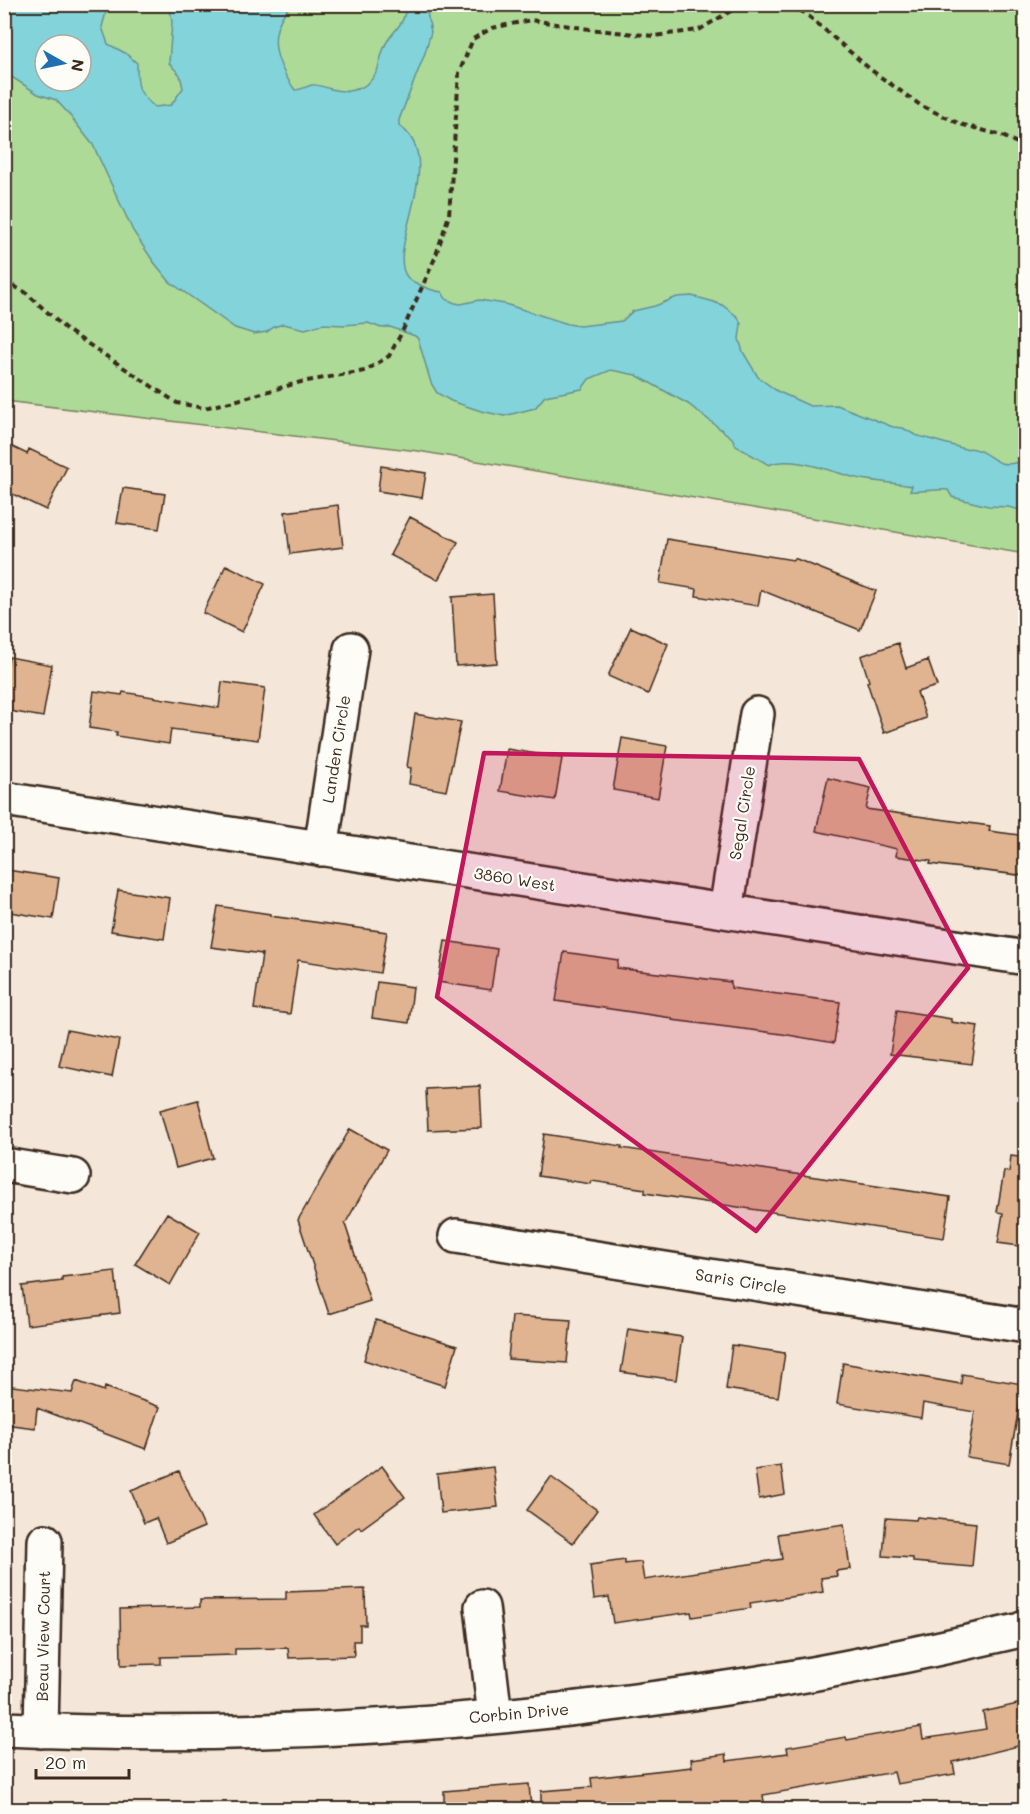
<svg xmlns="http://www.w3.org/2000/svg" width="1030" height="1814" viewBox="0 0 1030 1814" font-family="Mali,sans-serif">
<rect width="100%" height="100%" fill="#f4e6d8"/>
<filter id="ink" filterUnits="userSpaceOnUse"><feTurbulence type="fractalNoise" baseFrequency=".0167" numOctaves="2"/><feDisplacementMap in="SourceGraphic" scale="12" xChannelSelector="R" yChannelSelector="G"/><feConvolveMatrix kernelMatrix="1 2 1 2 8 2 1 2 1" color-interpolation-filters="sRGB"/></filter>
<g filter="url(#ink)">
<path fill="#aeda98" stroke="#74825b" stroke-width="1.5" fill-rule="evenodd" d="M 5,5 L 1025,5 L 1025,554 L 418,451 L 5,401 ZM 45,45 L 81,45 L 81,81 L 45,81 Z"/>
<path fill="#82d4da" stroke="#66908f" stroke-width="1.5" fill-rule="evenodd" d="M 4,5 L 108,5 L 102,27 L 108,44 L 125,53 L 137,63 C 137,86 137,93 155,107 L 171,105 L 183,88 L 180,75 L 169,63 L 172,22 L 169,5 L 291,5 C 265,33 275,62 295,90 C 301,90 307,86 312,85 C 318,84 326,88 331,89 C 349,94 368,90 377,71 C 381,61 381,50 388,40 C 396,28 407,21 405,5 L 430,5 L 427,12 L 431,32 L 425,53 L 399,120 L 399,126 C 450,159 383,251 408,278 C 411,281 417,283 420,285 C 428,289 433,291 442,292 L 446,299 L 455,303 L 461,304 L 479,300 L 505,304 L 568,324 L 580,326 L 622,321 L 633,311 L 655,306 L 677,297 L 692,296 L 711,301 L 722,305 L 738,317 L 741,324 L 739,339 L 743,352 L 758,377 L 777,391 L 810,406 L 837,405 L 893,427 L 903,428 L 915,435 L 965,449 C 978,445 989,458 1001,463 C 1009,466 1017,461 1025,462 L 1025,511 L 1008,507 L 988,506 L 952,497 L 948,490 C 934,489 923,492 910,491 L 912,486 C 895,483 878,482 861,479 C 836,474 792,454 769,465 L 736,446 L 732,438 L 688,404 L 636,375 L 611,370 L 589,379 L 582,389 L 545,396 L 535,408 L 504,416 L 481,411 L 451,401 L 437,393 L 431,383 L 418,339 L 415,336 L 390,327 L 381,328 L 368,323 L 344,325 L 323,324 L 305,329 L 283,324 L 274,327 L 267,332 L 254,334 L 235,328 L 170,282 L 153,261 L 133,231 L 93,145 L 67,112 L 56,100 L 38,94 L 10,76 L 5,70 ZM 45,45 L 81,45 L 81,81 L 45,81 Z"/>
<path fill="#e0b391" stroke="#3b2a1e" stroke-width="1.5" d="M 4,443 L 27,454 L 29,449 L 67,467 L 46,510 L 4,490 Z
M 381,466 L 426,473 L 422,498 L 378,491 Z
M 123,488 L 165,494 L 159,529 L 117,523 Z
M 338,505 L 343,547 L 290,554 L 285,512 Z
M 410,517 L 458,542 L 438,580 L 390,555 Z
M 667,539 L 793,560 L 794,558 L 876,591 L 860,630 L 761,590 L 758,606 L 696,596 L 697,589 L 660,583 Z
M 226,565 L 265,584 L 242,632 L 203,613 Z
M 493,594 L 497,663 L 456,666 L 452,597 Z
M 631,627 L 668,644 L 648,694 L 608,676 Z
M 898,643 L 906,668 L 928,660 L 937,686 L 917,692 L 926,718 L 884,733 L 867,682 L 869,681 L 861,656 Z
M 9,657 L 52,665 L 43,717 L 4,710 L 4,681 Z
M 222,682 L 265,688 L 258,740 L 171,729 L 169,744 L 116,736 L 117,732 L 89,728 L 94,691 L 122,695 L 123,692 L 219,708 Z
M 415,714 L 461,722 L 446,791 L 409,784 L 411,768 L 407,767 Z
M 622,738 L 667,746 L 658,798 L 613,790 Z
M 507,749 L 562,758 L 555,800 L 500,791 Z
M 828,778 L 871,788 L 866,809 L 990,826 L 989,831 L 1026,836 L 1026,876 L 930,864 L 931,861 L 896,856 L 897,849 L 816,831 Z
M 7,870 L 59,878 L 53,919 L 4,911 L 4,885 Z
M 118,890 L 170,898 L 164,939 L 111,931 Z
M 218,906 L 270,914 L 270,916 L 387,932 L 380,973 L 298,960 L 290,1014 L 254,1009 L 262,954 L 211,947 Z
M 445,941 L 497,949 L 491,990 L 438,982 Z
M 564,952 L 618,960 L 617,968 L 731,982 L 731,988 L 840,1002 L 834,1043 L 782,1034 L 672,1020 L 672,1018 L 556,1001 Z
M 377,982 L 413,987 L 409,1023 L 372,1018 Z
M 897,1010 L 951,1019 L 951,1022 L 978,1026 L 972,1064 L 890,1054 Z
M 67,1030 L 119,1040 L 112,1077 L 59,1066 Z
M 480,1086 L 482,1128 L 428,1130 L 426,1089 Z
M 198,1100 L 213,1158 L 176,1168 L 160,1110 Z
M 350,1129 L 387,1150 L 345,1224 L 370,1301 L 329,1314 L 298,1220 Z
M 544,1134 L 622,1146 L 621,1148 L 950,1197 L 944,1238 L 645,1193 L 645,1189 L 592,1181 L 591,1184 L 538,1176 Z
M 1011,1156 L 1026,1158 L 1026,1247 L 998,1243 L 1003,1213 L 997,1212 L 1004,1171 L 1009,1172 Z
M 167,1213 L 200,1232 L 170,1285 L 135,1264 Z
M 115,1271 L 120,1313 L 27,1325 L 22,1286 L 62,1281 L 62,1277 Z
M 512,1316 L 571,1320 L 567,1363 L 508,1359 Z
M 376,1320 L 457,1346 L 445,1386 L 364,1360 Z
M 628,1329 L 682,1337 L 676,1380 L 621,1372 Z
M 732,1345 L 785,1353 L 778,1397 L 726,1389 Z
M 843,1363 L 961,1384 L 962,1374 L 1023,1384 L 1009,1464 L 967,1457 L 975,1412 L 923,1403 L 921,1418 L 837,1404 Z
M 76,1381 L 104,1391 L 105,1387 L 160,1407 L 146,1449 L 37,1408 L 35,1428 L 4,1424 L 4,1385 L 72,1393 Z
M 382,1466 L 405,1497 L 361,1529 L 359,1526 L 335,1544 L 314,1515 Z
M 781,1466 L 785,1494 L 759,1499 L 755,1470 Z
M 493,1467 L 498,1507 L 441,1513 L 437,1474 Z
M 179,1471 L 204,1527 L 166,1543 L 156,1518 L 144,1523 L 131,1491 Z
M 551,1477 L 597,1510 L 573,1543 L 527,1510 Z
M 917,1517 L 976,1523 L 972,1567 L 913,1562 L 913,1558 L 883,1556 L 886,1518 L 916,1520 Z
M 844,1524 L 850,1569 L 836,1571 L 837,1576 L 821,1578 L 823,1592 L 750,1603 L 751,1608 L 692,1617 L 691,1612 L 613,1623 L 609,1597 L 594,1599 L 590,1565 L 625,1560 L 625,1564 L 641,1562 L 644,1580 L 782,1559 L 778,1534 Z
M 365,1589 L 366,1625 L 360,1625 L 360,1641 L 353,1641 L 354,1656 L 289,1658 L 288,1648 L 235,1649 L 235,1655 L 161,1657 L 161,1664 L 121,1665 L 120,1609 L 200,1607 L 200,1600 L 286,1599 L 286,1592 Z
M 1026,1702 L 1026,1744 L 953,1762 L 955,1774 L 897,1784 L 894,1772 L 763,1795 L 765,1809 L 541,1809 L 541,1791 L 592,1787 L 591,1778 L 692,1767 L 691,1759 L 726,1754 L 727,1761 L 788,1753 L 787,1747 L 846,1737 L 847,1740 L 921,1727 L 923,1739 L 986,1729 L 983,1712 Z
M 529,1784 L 531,1809 L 444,1809 L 444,1791 Z"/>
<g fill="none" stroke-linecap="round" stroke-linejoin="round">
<g stroke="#3b2a1e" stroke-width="38">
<path id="minor" d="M 4,799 L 1026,958
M 321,849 L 351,649
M 726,911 L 757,714
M 4,1165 L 73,1176
M 456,1236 L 1026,1326
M 482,1607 L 495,1716
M 4,1729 C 256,1741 510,1723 759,1683 C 847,1669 934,1650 1021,1630 L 1026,1627
M 41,1731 L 45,1541"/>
</g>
<path stroke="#3b2a1e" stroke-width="4" stroke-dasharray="6 4.5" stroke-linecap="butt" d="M 791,4 L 811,18 L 871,70 L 920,105 L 960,124 L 1000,135 L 1026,147
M 4,281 L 25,292 L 67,330 L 177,403 L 204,408 L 234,401 L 301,382 L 365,371 L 389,356 L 402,332 L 435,258 L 449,215 L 459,73 L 473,39 L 492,28 L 531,20 L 589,29 L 653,36 L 699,30 L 729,12 L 747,4"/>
<use href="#minor" stroke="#fdfcf7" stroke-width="33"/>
</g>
</g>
<path fill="#c2185b" fill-opacity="0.2" stroke="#c2185b" stroke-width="4.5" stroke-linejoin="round" d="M 484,753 L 859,759 L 968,968 L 756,1231 L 437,997 Z"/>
<g text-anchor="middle" stroke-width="4.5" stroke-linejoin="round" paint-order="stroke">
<g font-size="16" fill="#3b2a1e" stroke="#fdfcf7">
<text transform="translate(336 749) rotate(-81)" y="6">Landen Circle</text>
<text transform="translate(742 813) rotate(-81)" y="6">Segal Circle</text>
<text transform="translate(515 879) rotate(9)" y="6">3860 West</text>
<text transform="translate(741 1281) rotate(9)" y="6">Saris Circle</text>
<text transform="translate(43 1636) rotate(-89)" y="6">Beau View Court</text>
<text transform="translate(519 1713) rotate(-5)" y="6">Corbin Drive</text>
</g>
</g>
<rect width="1030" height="1814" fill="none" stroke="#fdfcf7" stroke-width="24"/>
<rect x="12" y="12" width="1006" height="1790" fill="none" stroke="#3b2a1e" stroke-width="2" filter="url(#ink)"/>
<g transform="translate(63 63) rotate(99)"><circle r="28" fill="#fdfcf7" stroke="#afa8a0" stroke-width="1.5"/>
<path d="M0-4.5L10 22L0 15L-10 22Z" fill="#1f6fb2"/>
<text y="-9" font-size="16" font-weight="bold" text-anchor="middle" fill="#3b2a1e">N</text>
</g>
<path d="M36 1769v9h93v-9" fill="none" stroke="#3b2a1e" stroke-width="3"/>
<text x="45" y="1769" font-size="18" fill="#3b2a1e" stroke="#fdfcf7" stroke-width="4.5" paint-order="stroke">20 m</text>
</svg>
